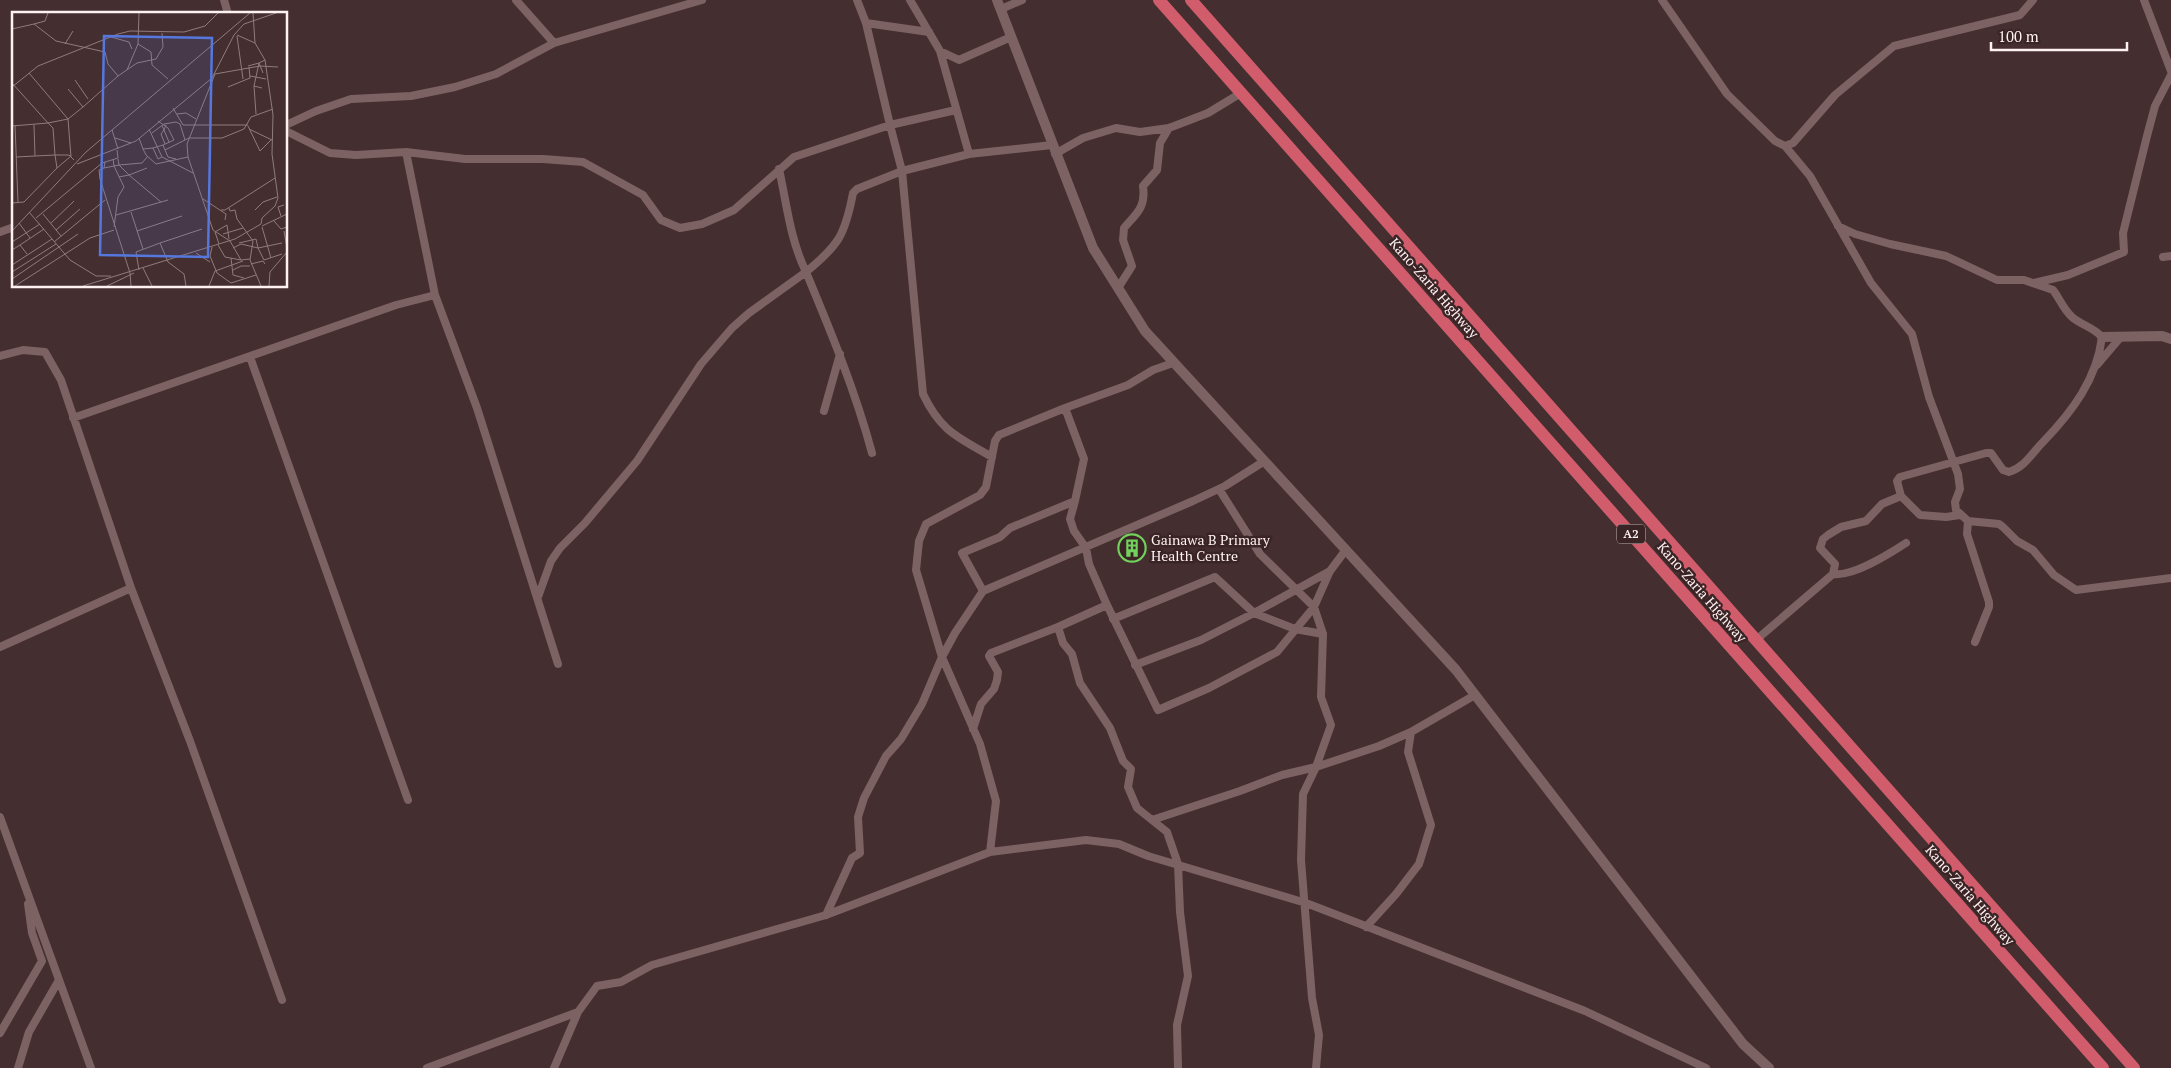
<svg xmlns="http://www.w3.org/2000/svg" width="2171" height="1068" viewBox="0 0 2171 1068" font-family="'PT Serif',serif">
<rect width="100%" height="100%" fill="#452e2f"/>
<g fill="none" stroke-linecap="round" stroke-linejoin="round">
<path stroke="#7c6263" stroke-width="8" d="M 224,0 L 228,14
M 516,0 L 554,43
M 857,0 L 866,23 L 929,32
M 910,0 L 940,51 L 969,154 L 1052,145
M 1662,0 L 1727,94 L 1775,141 L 1785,146 L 1793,143 L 1835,95 L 1894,46 L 2020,15 L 2033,0
M 2144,0 L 2171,71
M 1001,9 L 1022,0
M 866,23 L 890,125 L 956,110
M 940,51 L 959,60 L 1011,37
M 286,125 L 316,111 L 351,99 L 411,96 L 455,87 L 496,74 L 554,43 L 702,0
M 286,131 L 330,153 L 356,155 L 406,152 L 465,159 L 543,159 L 583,162 L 643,195 L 661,220 L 680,228 L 702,224 L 734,210 L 794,157 L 890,125 L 902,171 L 969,154
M 1785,146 L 1810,176 L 1871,283 L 1912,334 L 1929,397 L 1958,474 L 1960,489 L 1955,502 L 1956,510 L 1968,521 L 1999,524 L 2003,527 L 2017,541 L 2033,550 L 2054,575 L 2076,590 L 2171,578
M 406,152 L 435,295 L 477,408 L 558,664
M 1055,154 L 1083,138 L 1116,128 L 1140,132 L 1169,128 L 1208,113 L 1241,93
M 0,232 L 14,227
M 2163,257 L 2171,256
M 2034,283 L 2068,275 L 2124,252 L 2123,233 L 2147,136 L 2155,106 L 2171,75
M 1118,288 L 1132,266 L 1123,240 L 1124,228 C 1137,213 1146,207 1143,186 L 1157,170 L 1160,143 L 1169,128
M 0,356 L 23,350 L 45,352 L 61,380 L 131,588 L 0,647
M 250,357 L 408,800
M 2097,365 L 2120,338
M 824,411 L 840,354
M 73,418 L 396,305 L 435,295
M 872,453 C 855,390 831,332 806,272 C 839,245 845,235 853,193 L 857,189 L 902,171 L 923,394 C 941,432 958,437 992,457
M 1901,496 L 1920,515 L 1946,517 L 1960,515
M 1075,501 L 1070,519 L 1074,531 L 1086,548 L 1089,564 L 1107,605 L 1058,627 L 1063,643 L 1072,654 L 1080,683 L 1110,728 L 1123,761 L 1131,769 L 1128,787 L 1137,808 L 1167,832 L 1178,864 L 1180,912 L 1188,976 L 1177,1025 L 1178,1068
M 1968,521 L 1967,534 L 1989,602 L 1989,607 L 1975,642
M 1833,574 C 1853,577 1889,554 1906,543
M 131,588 L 190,741 L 282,1000
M 983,591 L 1193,501 L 1225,486 L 1263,462
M 538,597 L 551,561 L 560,548 L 585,523 L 637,461 L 701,364 L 732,328 L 749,313 L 806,272 C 790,239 787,205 779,169
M 1107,605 L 1158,710 L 1209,688 L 1277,652 L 1314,607 L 1330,571 L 1345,551
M 1113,619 L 1215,577 L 1254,613 L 1330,571
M 1756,640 L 1833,574 L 1835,564 L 1820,548 L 1823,539 L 1828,535 L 1841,527 L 1866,521 L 1882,504 L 1901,496 L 1897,481 L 1900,477 L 1986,453 L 1991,453 L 2003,470 L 2009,472 C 2025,467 2032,453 2043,442 C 2072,412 2097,379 2102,337 C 2093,327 2081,325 2072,317 C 2063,309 2060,299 2053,290 L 2024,280 L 1997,280 L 1946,256 L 1890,244 L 1855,234 L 1838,226
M 1135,665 L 1201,640 L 1254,613 L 1295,629 L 1323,634
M 973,729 L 981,704 L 994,689 L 997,680 L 998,672 L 989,656 L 991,653 L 1058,627
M 0,817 L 91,1068
M 1152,820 L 1240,791 L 1282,775 L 1316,767 L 1331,725 L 1321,697 L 1323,634 L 1314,607 L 1260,554 L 1219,489
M 990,852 L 996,801 L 980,744 L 942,657 L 916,570 L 919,541 L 926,524 L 980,495 L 986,487 L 995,441 L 999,435 L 1065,408
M 826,915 L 852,858 L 860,853 L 858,817 L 864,798 L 886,756 L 901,739 L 922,704 L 942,657 L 955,633 L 983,591 L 962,553 L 1000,537 L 1010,528 L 1075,501 L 1084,459 L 1065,408 L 1128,385 L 1153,370 L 1173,363
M 1366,927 L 1396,894 L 1419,864 L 1431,825 L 1408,752 L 1411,732
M 0,1033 L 42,961 L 32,933 L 28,904
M 18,1068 L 29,1032 L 59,980
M 427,1068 L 578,1012 L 597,986 L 621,982 L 652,965 L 826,915 L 990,852 L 1086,840 L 1119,844 L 1148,856 L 1306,903 L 1585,1011 L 1706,1068
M 554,1068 L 578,1012
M 1316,1068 L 1319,1035 L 1312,998 L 1301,860 L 1303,794 L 1316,767 L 1379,746 L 1411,732 L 1475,695"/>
<path stroke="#7c6263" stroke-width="10" d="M 997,0 L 1093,248 L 1145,331 L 1456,670 L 1743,1044 L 1769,1068
M 2102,337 L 2162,336 L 2171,339"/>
<path stroke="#d15d6c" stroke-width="12" d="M 1159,0 L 2103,1068
M 1191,0 L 2134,1068"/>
</g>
<defs>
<g id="building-ring" transform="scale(1.4375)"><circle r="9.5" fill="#3a2425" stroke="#72d25d" stroke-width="1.5"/><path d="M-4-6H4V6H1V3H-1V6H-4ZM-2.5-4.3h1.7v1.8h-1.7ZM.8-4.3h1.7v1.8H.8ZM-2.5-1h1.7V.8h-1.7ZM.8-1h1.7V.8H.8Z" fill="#72d25d"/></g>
</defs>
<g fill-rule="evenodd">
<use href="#building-ring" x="1132" y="548"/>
</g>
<g text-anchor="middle" stroke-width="5" stroke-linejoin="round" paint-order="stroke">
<rect fill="#3a2425" stroke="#c3b4b4" stroke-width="1" x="1617" y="524.5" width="28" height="19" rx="4"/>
<g font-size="12" font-weight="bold" fill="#fef1f1">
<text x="1631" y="538">A2</text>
</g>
<g font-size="14" fill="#fef1f1" stroke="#3a2425">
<text transform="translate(1434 288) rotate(49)" y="5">Kano-Zaria Highway</text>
<text transform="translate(1702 592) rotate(49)" y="5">Kano-Zaria Highway</text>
<text transform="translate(1970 895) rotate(49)" y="5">Kano-Zaria Highway</text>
</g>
<g font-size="14" fill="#fef1f1" stroke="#3a2425" text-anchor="start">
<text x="1151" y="545">Gainawa B Primary<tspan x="1151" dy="16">Health Centre</tspan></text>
</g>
</g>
<g transform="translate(12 12)">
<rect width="275" height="275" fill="#452e2f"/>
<path fill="none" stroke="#8f7c7d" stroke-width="1" d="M 22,12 L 33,9 L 36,1M 0,17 L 22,12 L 44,29 L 93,40 L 96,52 L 106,64 L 71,95M 225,23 L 243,31M 225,24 L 231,67M 99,25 L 117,30 L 120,37M 53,32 L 61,19M 126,32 L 139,40 L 140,53 L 156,67M 236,54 L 247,51 L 251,61M 115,58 L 126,32 L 127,1M 17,61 L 56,107 L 71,95 L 56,77M 106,64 L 125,51 L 144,47 L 151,35 L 150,21M 238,64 L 254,67M 63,68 L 76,87M 0,71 L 36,111 L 56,107 L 59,145 L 62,148M 242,74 L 244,102M 0,75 L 26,54 L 106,22 L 118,19 L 172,20 L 193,14 L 206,1M 216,75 L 238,66 L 237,55M 250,76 L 242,74 L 247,51 L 253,48M 161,96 L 171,113 L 236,113M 165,102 L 174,101 L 184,107M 146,109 L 156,116 L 162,128 L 151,133M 3,113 L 6,191M 154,113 L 152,118 L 157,130M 0,114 L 36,111 L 41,116 L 43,143 L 23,144M 150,114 L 152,118 L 149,122 L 153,132M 236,114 L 248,139 L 259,128M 137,117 L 150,145M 237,117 L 260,128M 100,118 L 106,137M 140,121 L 152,112 L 164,110 L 168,112 L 173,128M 103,126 L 119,131M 127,126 L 131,137 L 141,136 L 146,147 L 150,145 L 181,161M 141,136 L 151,133 L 153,138 L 177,126 L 210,126 L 232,117 L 239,105 L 261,97M 131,137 L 134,143 L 144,152 L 176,145M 153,138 L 156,145 L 164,147M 43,143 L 56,143 L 59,144 L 45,156 ZM 4,145 L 23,144 L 22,113M 93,150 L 92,156 L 87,158 L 88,167 L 118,261 L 119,274M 65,152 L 124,129 L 200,66 L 222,23 L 232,12 L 264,1M 92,156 L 102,154 L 101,147M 135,156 L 117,163 L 107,153 L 130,151 L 136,144M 107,165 L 117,163 L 149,190M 191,187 L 214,202 L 213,208M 0,191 L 12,190 L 45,156M 217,196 L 218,199 L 223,198 L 225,207 L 241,229 L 238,248 L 249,274M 209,198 L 213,198 L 263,166M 243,198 L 251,190 L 265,185M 17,200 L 58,248 L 84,264 L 99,264M 119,200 L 131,237M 31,202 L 49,224M 104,203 L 156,188M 269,204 L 266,195 L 272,193M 24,206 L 90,151 L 106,146 L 105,138M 262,209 L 269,217 L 275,215M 7,211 L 18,226M 39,211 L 62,189M 250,214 L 275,202M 102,215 L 106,185 L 112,175 L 102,154 L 107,153 L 106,147M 250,215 L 259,246M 44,218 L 68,197M 0,219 L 74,140 L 238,1M 125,219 L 170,204M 272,219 L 275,236M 211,222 L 231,216M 218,229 L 201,218 L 176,145 L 175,132 L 203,62 L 248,54 L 266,55M 218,229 L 229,248 L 238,247M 0,230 L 28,212M 42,230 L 93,188M 148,231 L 190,217M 227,231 L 244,227 L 246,236M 207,232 L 203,220 L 215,213 L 217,227M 8,233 L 32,217M 206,233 L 213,245 L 229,248M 200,235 L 198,244 L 205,261 L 219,271 L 244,263M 221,236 L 229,232 L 246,236 L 270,231M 246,236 L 252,248 L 270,242M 0,238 L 8,233 L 15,242M 184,241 L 198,250M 219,246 L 221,263 L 232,266M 239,252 L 251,249 L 253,252M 0,253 L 40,227M 131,256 L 140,274M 127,258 L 124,240 L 148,231 L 156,250 L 172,262 L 174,274M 221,258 L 229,254 L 238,254M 0,260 L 44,232M 0,267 L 66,222M 3,274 L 78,226 L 102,218M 71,274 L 223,227 L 249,212 L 250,206 L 263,194 L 266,186 L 260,142 L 261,103 L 253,48 L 243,31 L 241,1M 95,274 L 122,261M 197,274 L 203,259 L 231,249M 257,274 L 258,260 L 275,240"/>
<path fill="#5577de" fill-opacity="0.15" stroke="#5577de" stroke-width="2.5" d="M 92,24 L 200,26 L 196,245 L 88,243 Z"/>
<rect width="275" height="275" fill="none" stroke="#fef1f1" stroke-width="2.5"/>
</g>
<path d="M1991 42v8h136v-8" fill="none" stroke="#fef1f1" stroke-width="2.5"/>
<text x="1998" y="42" font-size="15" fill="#fef1f1" stroke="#3a2425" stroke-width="4" paint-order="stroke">100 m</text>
</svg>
